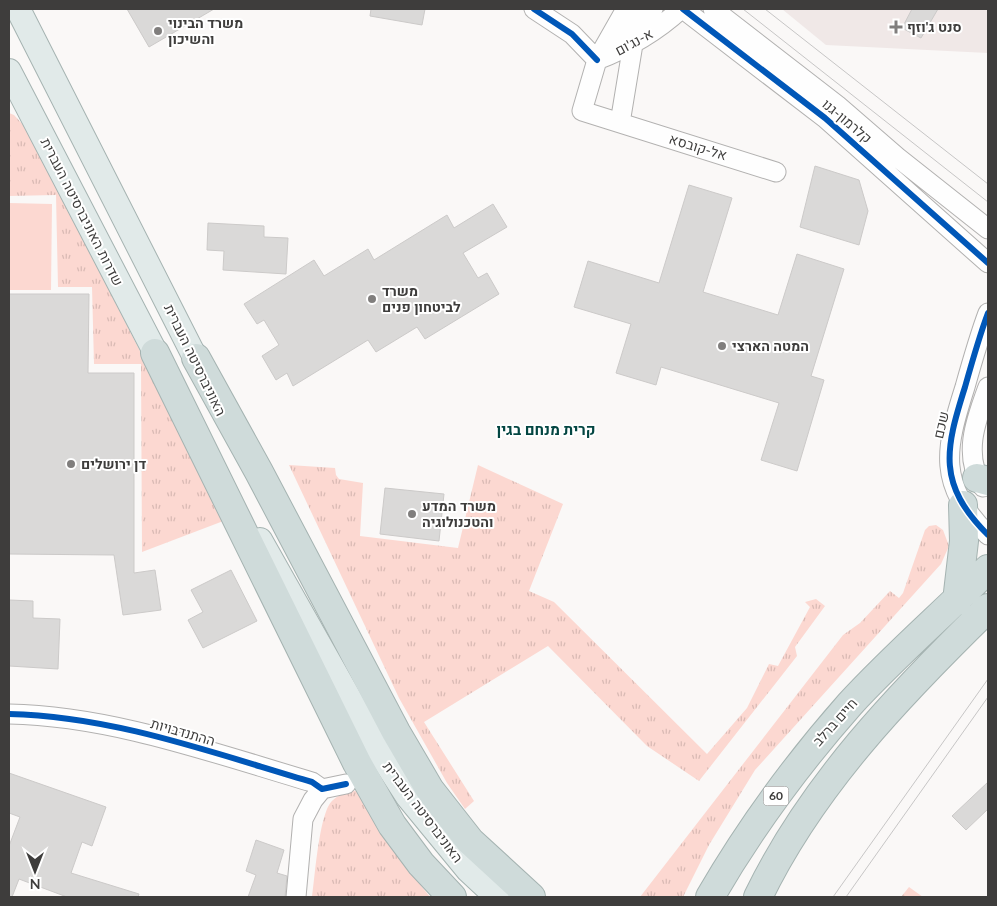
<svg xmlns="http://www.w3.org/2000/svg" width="997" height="906" viewBox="0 0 997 906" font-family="Lato,Heebo,sans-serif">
<defs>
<pattern id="grass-tufts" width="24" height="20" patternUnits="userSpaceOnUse" patternTransform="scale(1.25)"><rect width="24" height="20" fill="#fcd8d1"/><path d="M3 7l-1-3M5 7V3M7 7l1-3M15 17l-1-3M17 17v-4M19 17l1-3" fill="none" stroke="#d9bab4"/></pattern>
<pattern id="forest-firs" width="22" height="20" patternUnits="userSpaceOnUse" patternTransform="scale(1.25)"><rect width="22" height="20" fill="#fcd8d1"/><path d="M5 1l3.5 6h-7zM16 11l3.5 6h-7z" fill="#d9bab4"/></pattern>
</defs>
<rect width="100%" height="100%" fill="#faf8f7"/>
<path fill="#f0e8e7" d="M 782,9 L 988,9 L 988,53 L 826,45 Z"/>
<path fill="url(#grass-tufts)" d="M 9,113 L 14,115 L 27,129 L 226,520 L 142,552 L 141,364 L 94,364 L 92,287 L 58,287 L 56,195 L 9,196 Z
M 289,465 L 335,468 L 336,475 L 339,479 L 363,483 L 360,536 L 458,548 L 478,465 L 563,504 L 529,591 L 554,602 L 707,754 L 747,708 L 769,664 L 778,666 L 810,607 L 805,602 L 816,599 L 825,606 L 795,647 L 797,656 L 699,781 L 647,746 L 548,646 L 424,722 L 474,801 L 465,809 L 447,783 L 399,698 Z
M 936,525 L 943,530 L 949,546 L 941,564 L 755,770 L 709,845 L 683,897 L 640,897 L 843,635 L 860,623 L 890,591 L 899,598 L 903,593 L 925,530 L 929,526 Z
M 361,790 L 396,854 L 430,897 L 312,897 C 315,878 319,811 333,800 C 341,793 351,791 361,790 Z"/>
<path fill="url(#forest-firs)" d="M 909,887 L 923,897 L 901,897 Z"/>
<path fill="#fcd8d1" d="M 9,203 L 52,204 L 51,290 L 9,290 Z"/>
<path fill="#dad9d8" stroke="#cccac9" d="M 127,9 L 214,9 L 149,47 Z
M 371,9 L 425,9 L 422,25 L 370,16 Z
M 912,9 L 938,9 L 921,38 L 902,28 Z
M 815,166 L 859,180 L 868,211 L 859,245 L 800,227 Z
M 689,185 L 732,198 L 703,292 L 778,315 L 797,254 L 844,269 L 811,376 L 824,380 L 797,471 L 761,460 L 779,403 L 661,367 L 656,385 L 616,373 L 631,324 L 574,307 L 588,261 L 659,283 Z
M 493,204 L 507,227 L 463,253 L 478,278 L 487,273 L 499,294 L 425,339 L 417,327 L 376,352 L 368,340 L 293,386 L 287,373 L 276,380 L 262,356 L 279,345 L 264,320 L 257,324 L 244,304 L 314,260 L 324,276 L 368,249 L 374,260 L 447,215 L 454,228 Z
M 208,223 L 264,226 L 264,237 L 288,238 L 286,274 L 223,270 L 224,251 L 207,250 Z
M 9,294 L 89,294 L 88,373 L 134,373 L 134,573 L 155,570 L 161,610 L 123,615 L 114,555 L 9,554 Z
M 385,488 L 444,494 L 439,541 L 380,534 Z
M 231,570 L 257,621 L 203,648 L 188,620 L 203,612 L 191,590 Z
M 9,600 L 33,601 L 33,618 L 60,619 L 58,669 L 9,666 Z
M 9,773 L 106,807 L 92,846 L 82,842 L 71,873 L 139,894 L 138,897 L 67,897 L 19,879 L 12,897 L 9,897 L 9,846 L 20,817 L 9,813 Z
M 988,782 L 988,809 L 966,830 L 952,816 Z
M 256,840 L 284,850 L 277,873 L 287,876 L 285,897 L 248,897 L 256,875 L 246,871 Z"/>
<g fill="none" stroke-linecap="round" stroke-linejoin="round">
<g stroke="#b2b1b0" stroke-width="21">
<path id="minor" d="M 534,9 L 572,34 L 597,60
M 626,9 L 597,60 L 582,111 L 776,172
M 683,9 L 825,118 L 988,263
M 713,9 L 837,105 L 897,157 L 988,229
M 613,35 L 653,9
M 597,60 C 628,48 656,32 681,9
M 620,123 L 633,44
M 988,313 C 979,337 972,362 965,387 C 945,450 937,484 988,535
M 983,487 C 962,455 976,420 988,387
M 9,714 C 112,716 213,753 312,782 L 322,789 L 346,784
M 296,897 L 303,819 L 313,800 L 322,789"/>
</g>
<g stroke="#a5b3b1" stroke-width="26">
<path id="major" d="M 18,9 L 204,375
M 9,71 L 164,369
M 260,540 L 383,758 L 408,797 L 468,870 L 497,897"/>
</g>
<g stroke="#a5b3b1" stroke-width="30">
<path id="highway" d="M 155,353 L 357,763 L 392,825 L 421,864 L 452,897
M 196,358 L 259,472 L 396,732 L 430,790 L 470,841 L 531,897
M 977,478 L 988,481
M 957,601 L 964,541 L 963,505
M 710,897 C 750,828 797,764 850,704 C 892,658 943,614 988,569
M 758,897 C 812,785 900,694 988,608"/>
</g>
<use href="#minor" stroke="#fefefe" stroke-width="19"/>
<use href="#major" stroke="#e1eae9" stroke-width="24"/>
<use href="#highway" stroke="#cfdbda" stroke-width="28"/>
<path stroke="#c7c6c6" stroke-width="1" d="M 743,9 L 988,202
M 765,9 L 988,184
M 833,897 L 988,679
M 846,897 L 988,697"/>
<g stroke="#fff" stroke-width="9">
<path id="cycleway" d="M 534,9 L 572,34 L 597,60
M 683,9 L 825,118 L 988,263
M 988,313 C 979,337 972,362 965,387 C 945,450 937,484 988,535
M 9,714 C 112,716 213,753 312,782 L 322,789 L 346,784"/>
</g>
<use href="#cycleway" stroke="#0057b8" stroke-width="6"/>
</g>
<g fill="#807e7d" stroke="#fff" stroke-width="2">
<path d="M893.5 19.5h5v5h5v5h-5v5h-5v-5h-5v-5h5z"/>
<circle cx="158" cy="31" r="5"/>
<circle cx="372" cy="299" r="5"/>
<circle cx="722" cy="346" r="5"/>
<circle cx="71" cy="464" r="5"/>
<circle cx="412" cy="514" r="5"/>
</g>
<g text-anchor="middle" stroke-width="4" stroke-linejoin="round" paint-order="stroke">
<rect fill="#fff" stroke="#787776" stroke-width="1" x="763.5" y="786.5" width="25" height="19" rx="4"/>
<g font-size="12" font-weight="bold" fill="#3e3d3c">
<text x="776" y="800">60</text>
</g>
<g font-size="14" font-weight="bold" fill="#3e3d3c" stroke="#fff" text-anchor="start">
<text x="168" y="28">משרד הבינוי<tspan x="168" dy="16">והשיכון</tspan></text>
<text x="907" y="32">סנט ג'וזף</text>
<text x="382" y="296">משרד<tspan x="382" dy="16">לביטחון פנים</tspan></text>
<text x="732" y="351">המטה הארצי</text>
<text x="81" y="469">דן ירושלים</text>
<text x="422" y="511">משרד המדע<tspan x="422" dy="16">והטכנולוגיה</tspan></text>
</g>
<g font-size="14" fill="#3e3d3c" stroke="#fff">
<text transform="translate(634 42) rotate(-28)" y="5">א-נג'ום</text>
<text transform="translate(847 121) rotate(40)" y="5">קלרמון-גנו</text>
<text transform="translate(698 147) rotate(17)" y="5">אל-קובסא</text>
<text transform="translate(82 212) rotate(63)" y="5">שדרות האוניברסיטה העברית</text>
<text transform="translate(195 360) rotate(64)" y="5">האוניברסיטה העברית</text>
<text transform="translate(941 425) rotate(-77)" y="5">שכם</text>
<text transform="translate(835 722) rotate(-48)" y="5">חיים ברלב</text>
<text transform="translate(183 732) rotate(16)" y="5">ההתנדבויות</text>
<text transform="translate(423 812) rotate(53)" y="5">האוניברסיטה העברית</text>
</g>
<g font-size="15" font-weight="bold" fill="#034642" stroke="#fff">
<text x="546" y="435">קרית מנחם בגין</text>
</g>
</g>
<rect width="997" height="906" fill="none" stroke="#3e3d3c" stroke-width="20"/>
<g transform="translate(35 871) rotate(180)" stroke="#ffffff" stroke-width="4" paint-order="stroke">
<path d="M0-4L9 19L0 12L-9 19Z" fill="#3e3d3c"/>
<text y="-8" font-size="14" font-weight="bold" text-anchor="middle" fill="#3e3d3c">N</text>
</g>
</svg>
